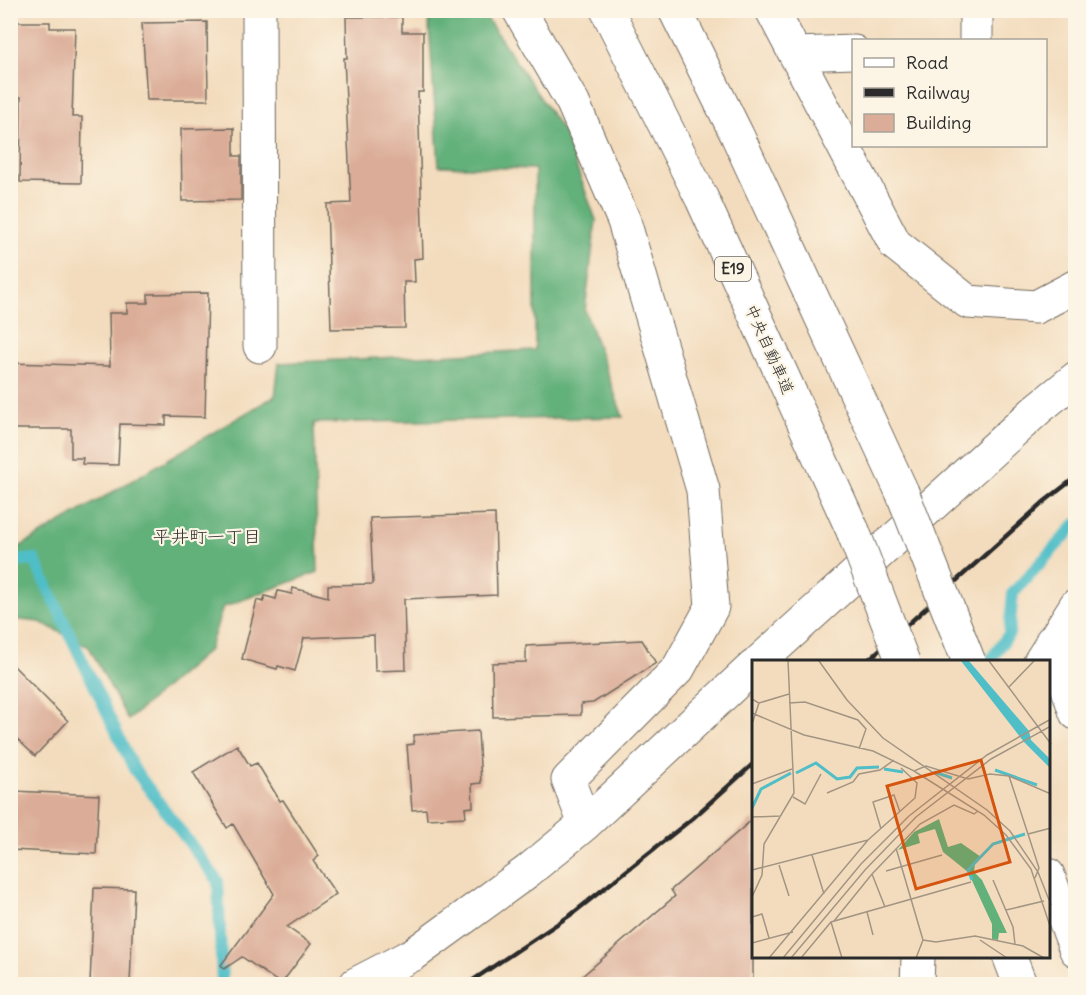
<svg xmlns="http://www.w3.org/2000/svg" width="1086" height="995" viewBox="0 0 1086 995" font-family="Delius,'Klee One',sans-serif">
<rect width="100%" height="100%" fill="#fcf5e5"/>
<filter id="ink" filterUnits="userSpaceOnUse"><feTurbulence type="fractalNoise" baseFrequency=".0167" numOctaves="2"/><feDisplacementMap in="SourceGraphic" scale="12" xChannelSelector="R" yChannelSelector="G"/><feConvolveMatrix kernelMatrix="1 2 1 2 8 2 1 2 1" color-interpolation-filters="sRGB"/></filter>
<filter id="wash" filterUnits="userSpaceOnUse"><feTurbulence type="fractalNoise" baseFrequency=".008" numOctaves="4" result="noise"/><feDisplacementMap in="SourceGraphic" scale="24" xChannelSelector="R" yChannelSelector="G"/><feGaussianBlur stdDeviation="1.35" result="paint"/><feColorMatrix in="noise" values="0 0 0 0 0 0 0 0 0 0 0 0 0 0 0 0 0 1.4 0 .05"/><feComposite in="paint" operator="in"/></filter>
<g filter="url(#wash)">
<rect width="100%" height="100%" fill="#f3dcbd"/>
<path fill="#62b07a" stroke="#466e52" stroke-width="1.5" d="M 428,11 L 482,11 L 564,133 L 596,220 L 585,311 L 623,417 L 314,423 L 318,572 L 223,607 L 209,650 L 128,720 L 89,647 L 40,622 L 11,619 L 11,552 L 275,396 L 279,363 L 535,350 L 535,169 L 439,166 Z"/>
<g fill="none" stroke-linecap="round" stroke-linejoin="round">
<path stroke="#50bec7" stroke-width="12" d="M 10,562 L 34,559 L 134,769 L 218,881 L 222,984
M 989,662 L 1009,634 L 1013,593 L 1076,524"/>
</g>
<g id="blocks">
<path fill="#dbad98" d="M 346,17 L 402,17 L 402,32 L 423,32 L 423,92 L 418,92 L 423,258 L 414,259 L 415,282 L 404,282 L 405,328 L 331,329 L 327,204 L 351,203 L 344,58 L 347,58 Z
M 10,22 L 50,22 L 50,28 L 75,28 L 72,117 L 82,117 L 81,183 L 20,182 L 21,97 L 10,96 Z
M 207,22 L 208,100 L 147,100 L 142,23 Z
M 234,128 L 234,156 L 241,156 L 241,200 L 182,201 L 181,129 Z
M 208,293 L 205,417 L 166,416 L 166,425 L 120,424 L 118,465 L 82,464 L 83,458 L 71,458 L 71,429 L 10,429 L 10,363 L 110,366 L 109,313 L 127,313 L 127,303 L 148,303 L 148,294 Z
M 495,514 L 497,595 L 404,599 L 406,670 L 375,671 L 374,635 L 304,638 L 295,671 L 278,666 L 277,669 L 242,659 L 257,600 L 263,602 L 265,596 L 276,599 L 278,591 L 292,594 L 293,588 L 328,597 L 328,585 L 373,584 L 370,518 Z
M 642,640 L 656,663 L 593,703 L 581,704 L 581,715 L 493,717 L 492,663 L 526,662 L 526,646 Z
M 10,662 L 68,721 L 35,756 L 10,732 Z
M 478,731 L 481,783 L 472,784 L 473,807 L 465,808 L 466,817 L 427,819 L 426,809 L 412,810 L 407,745 L 414,744 L 414,735 Z
M 237,745 L 250,766 L 257,763 L 280,801 L 283,800 L 319,856 L 313,861 L 336,894 L 287,927 L 311,944 L 281,984 L 242,957 L 224,969 L 221,965 L 274,894 L 233,824 L 227,828 L 193,772 Z
M 13,791 L 99,795 L 96,854 L 10,850 Z
M 753,819 L 753,984 L 573,984 L 675,896 L 671,890 Z
M 94,888 L 134,889 L 130,984 L 90,984 Z"/>
</g>
</g>
<g filter="url(#ink)">
<use href="#blocks" fill-opacity="0" stroke="#71695e" stroke-width="1.5"/>
<g fill="none" stroke-linecap="round" stroke-linejoin="round">
<g stroke="#71695e" stroke-width="35">
<path id="minor" d="M 259,10 L 260,346
M 519,10 L 573,103 L 624,221 L 703,490 L 712,607 L 678,669 L 568,780 L 585,824
M 772,10 L 895,244 L 968,302 L 1036,307 L 1076,286
M 976,10 L 976,40
M 795,54 L 854,52
M 1052,641 L 1076,713
M 759,662 L 1039,408 L 1076,378
M 356,984 L 414,954 L 528,871 L 585,824 L 753,667"/>
</g>
<g stroke="#71695e" stroke-width="35">
<path id="major" d="M 1040,662 L 1076,605
M 917,984 L 918,958"/>
</g>
<g stroke="#71695e" stroke-width="35">
<path id="highway" d="M 607,10 L 702,199 L 853,531
M 675,10 L 737,135 L 902,492
M 1048,875 L 1076,950
M 1010,958 L 1020,984"/>
</g>
<use href="#minor" stroke="#fff" stroke-width="33"/>
<use href="#major" stroke="#fff" stroke-width="33"/>
<use href="#highway" stroke="#fff" stroke-width="33"/>
<path stroke="#2b2b2b" stroke-width="4.5" d="M 866,662 L 1045,501 L 1076,477
M 467,984 L 572,914 L 693,818 L 753,764"/>
<g stroke="#71695e" stroke-width="35" stroke-linecap="butt">
<path id="highway-bridge" d="M 902,492 L 969,662
M 853,531 L 903,662"/>
</g>
<use href="#highway-bridge" stroke="#fff" stroke-width="33"/>
</g>
</g>
<g text-anchor="middle" stroke-width="4.5" stroke-linejoin="round" paint-order="stroke">
<rect fill="#fcf5e5" stroke="#6a6863" stroke-width="1.5" x="715" y="257" width="36" height="24" rx="4.5"/>
<g font-size="15" font-weight="bold" fill="#2b2b2b">
<text x="733" y="274">E19</text>
</g>
<g font-size="16" fill="#2b2b2b" stroke="#fcf5e5">
<text transform="translate(770 349) rotate(66)" y="6">中央自動車道</text>
</g>
<g font-size="18" fill="#2b2b2b" stroke="#fcf5e5">
<text x="207" y="543">平井町一丁目</text>
</g>
</g>
<g transform="translate(752 660)">
<rect width="298" height="298" fill="#f3dcbd"/>
<path d="M 187,159 L 196,187 L 209,183 L 229,197 L 223,203 L 222,212 L 230,220 L 255,273 L 247,273 L 246,280 L 240,279 L 240,264 L 216,212 L 191,192 L 183,169 L 166,174 L 168,183 L 146,190 L 162,172 Z" fill="#62b07a"/>
<path d="M 209,1 L 217,1 L 277,71 L 279,80 L 298,99 L 298,108 L 272,82 Z" fill="#50bec7"/>
<path fill="none" stroke="#50bec7" stroke-width="3" d="M 132,109 L 151,112M 243,110 L 285,125M 182,112 L 200,118M 44,113 L 64,103 L 85,119 L 98,117 L 105,108 L 127,107M 0,148 L 9,129 L 39,113M 220,220 L 216,210 L 241,184 L 273,174"/>
<path fill="none" stroke="#a39583" stroke-width="1.5" d="M 67,1 L 95,40 L 131,78 L 235,150 L 258,171 L 286,212 L 299,245M 237,1 L 299,84M 256,28 L 282,1M 0,39 L 7,43 L 0,64M 7,43 L 37,34M 37,43 L 53,42 L 106,60 L 114,69 L 107,89M 0,53 L 52,75 L 121,91 L 162,111 L 174,106 L 216,119 L 238,114 L 257,116 L 299,134M 162,111 L 232,155 L 254,175 L 279,209 L 299,269M 257,116 L 276,174 L 299,168M 0,124 L 40,109M 75,133 L 101,122 L 107,114 L 128,110 L 142,100M 41,137 L 53,144 L 69,114M 0,157 L 29,156M 129,169 L 121,142 L 142,135 L 148,152M 276,174 L 287,208 L 283,218M 144,188 L 171,280 L 184,282 L 223,276 L 271,286 L 292,298M 60,195 L 72,234M 27,205 L 37,236M 0,210 L 116,180M 134,211 L 190,195M 120,214 L 133,247M 241,220 L 261,267 L 263,284M 0,237 L 10,215 L 12,184 L 42,133 L 36,1M 254,250 L 292,241M 115,252 L 121,275M 0,257 L 10,254 L 17,278M 82,261 L 120,214 L 168,164 L 202,145 L 222,154 L 226,151M 79,262 L 90,298M 228,280 L 255,298M 0,283 L 41,272M 17,298 L 116,180 L 163,138 L 165,123 L 149,108M 31,298 L 109,204 L 157,156 L 235,95 L 299,59M 39,298 L 113,210 L 164,157 L 239,99 L 299,66M 49,298 L 79,262 L 219,222M 164,298 L 171,280"/>
<path fill="#d5540f" fill-opacity="0.15" stroke="#d5540f" stroke-width="3" d="M 229,100 L 258,202 L 164,229 L 135,126 Z"/>
<rect width="298" height="298" fill="none" stroke="#2b2b2b" stroke-width="3"/>
</g>
<rect width="1086" height="995" fill="none" stroke="#fcf5e5" stroke-width="36"/>
<rect x="852" y="39" width="195" height="108" fill="#fcf5e5" stroke="#a8a49b" stroke-width="1.5"/>
<rect x="864" y="58" width="30" height="9" fill="#ffffff" stroke="#a8a49b" stroke-width="1.5"/>
<text x="906" y="69" font-size="18" fill="#2b2b2b">Road</text>
<rect x="864" y="88" width="30" height="9" fill="#2b2b2b" stroke="#a8a49b" stroke-width="1.5"/>
<text x="906" y="99" font-size="18" fill="#2b2b2b">Railway</text>
<rect x="864" y="114" width="30" height="18" fill="#dbad98" stroke="#a8a49b" stroke-width="1.5"/>
<text x="906" y="129" font-size="18" fill="#2b2b2b">Building</text>
</svg>
